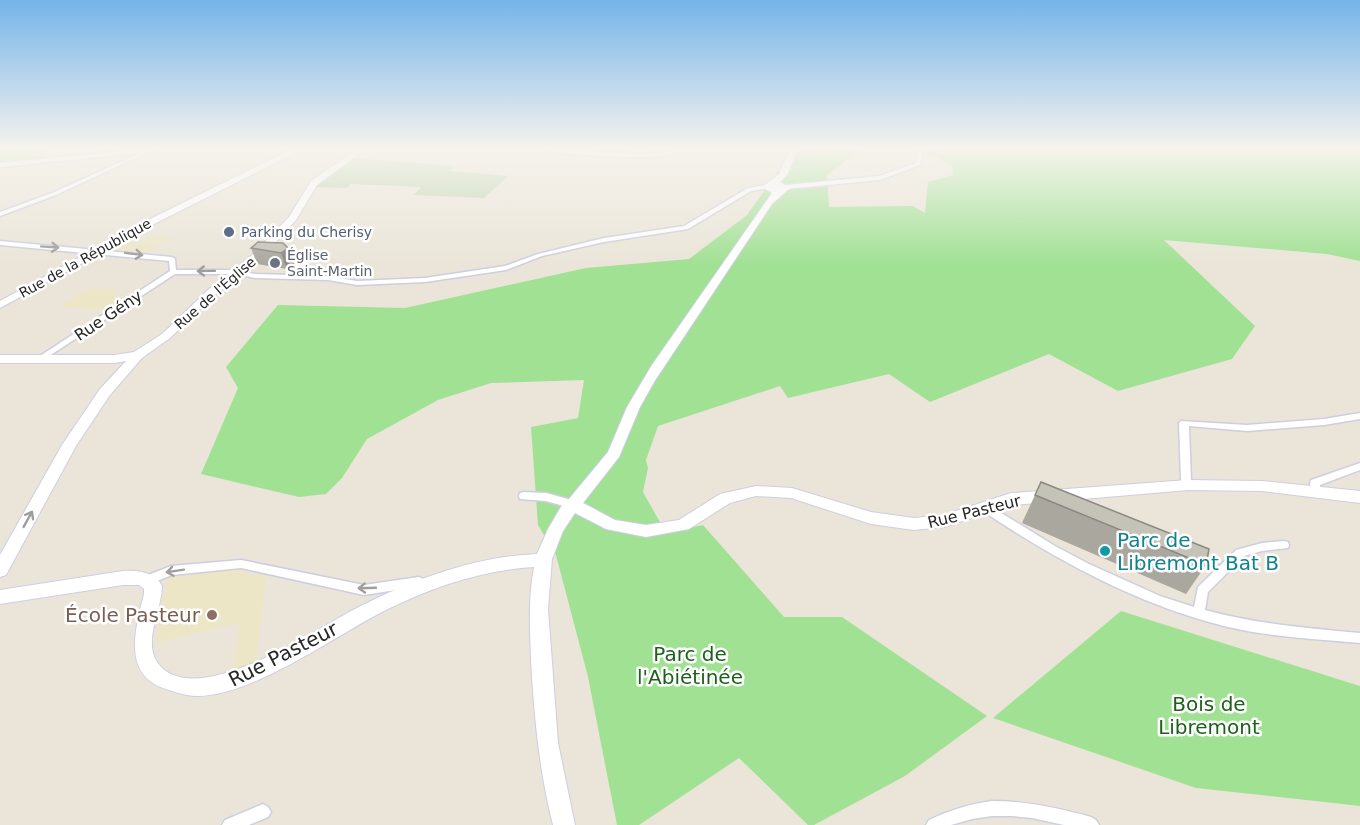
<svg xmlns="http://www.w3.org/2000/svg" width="1360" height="825" viewBox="0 0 1360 825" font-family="'DejaVu Sans',sans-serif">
<rect width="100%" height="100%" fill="#eae5d8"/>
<path fill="#ece6c7" d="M 151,237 L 170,238 L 144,254 L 109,249 L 120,242 L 139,244 Z
M 87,289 L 119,289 L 110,296 L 123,297 L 134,294 L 109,310 L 60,307 Z
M 220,568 L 249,568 L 248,577 L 257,575 L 258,569 L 267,571 L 256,662 L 232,672 L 240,623 L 156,643 L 156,640 L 168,577 L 172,573 Z"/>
<path fill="#a1e194" d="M 794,149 L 861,149 L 827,175 L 829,207 L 913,206 L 925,213 L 928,182 L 953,175 L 952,165 L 922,151 L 922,149 L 1360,149 L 1360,261 L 1327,254 L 1164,240 L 1255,326 L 1232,359 L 1118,391 L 1049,354 L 930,402 L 889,374 L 788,398 L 780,386 L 658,426 L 646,460 L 648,468 L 643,492 L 666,533 L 703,525 L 784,617 L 842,617 L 987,716 L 905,776 L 814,825 L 808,825 L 739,758 L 639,825 L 617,825 L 588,677 L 556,555 L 538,525 L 531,427 L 578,418 L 584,380 L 491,383 L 438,400 L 367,439 L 342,478 L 326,494 L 299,497 L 201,474 L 238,388 L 226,367 L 278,305 L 405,308 L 586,268 L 689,259 L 747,215 Z
M 1121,611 L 1360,686 L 1360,806 L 1196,788 L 993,718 Z"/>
<path fill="#bbd3af" d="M 353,158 L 456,166 L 450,171 L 508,176 L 484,198 L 414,195 L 421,187 L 350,184 L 347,188 L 313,187 Z"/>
<path fill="#b4e890" d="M 0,149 L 50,149 L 36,160 L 0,162 Z"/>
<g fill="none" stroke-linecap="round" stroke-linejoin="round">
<g stroke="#cdcee0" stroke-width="3">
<path id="street" d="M 144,149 L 155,149 L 56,195 L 0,216 L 0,212 L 52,193 L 140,153 L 0,167 L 0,163 Z
M 543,149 L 640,154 L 659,153 L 683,149 C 681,151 678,153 675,154 C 654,160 564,156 543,149 Z
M 920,150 L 923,152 L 920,165 L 880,180 L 786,189 L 783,187 L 786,185 L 879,176 L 916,163 L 917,152 Z
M 766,185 L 768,186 L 768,188 L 751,191 L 688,229 L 604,242 L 542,256 L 506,270 L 425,282 L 357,285 L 328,280 L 255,278 L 236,274 L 175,274 L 43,360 L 40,360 L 39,358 L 40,356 L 170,271 L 169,261 L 0,245 L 0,241 L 172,257 L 175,259 L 176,270 L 236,270 L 255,274 L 328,276 L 357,281 L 425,278 L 505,266 L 538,254 L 604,238 L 684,226 L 748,188 Z
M 1360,413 L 1360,419 L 1324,425 L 1247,431 L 1189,426 L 1191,481 L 1193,485 L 1192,488 L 1184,488 L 1181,481 L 1179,423 L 1181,421 L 1247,425 L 1324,419 Z
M 1360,463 L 1360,470 L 1320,485 L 1321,492 L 1320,495 L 1312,495 L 1310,483 L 1311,480 Z
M 524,492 L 546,493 L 575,501 L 576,504 L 575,507 L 571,508 L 546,501 L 520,499 L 519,496 L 520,493 Z
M 985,503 L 1055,546 L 1089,564 L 1160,596 L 1194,607 L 1198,587 L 1236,550 L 1262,543 L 1284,541 L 1288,542 L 1289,545 L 1288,548 L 1262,551 L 1244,556 L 1208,592 L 1205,610 C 1256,624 1308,628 1360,633 L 1360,643 C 1316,639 1271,637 1228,627 C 1138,605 1058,561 981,510 L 980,507 L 981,504 Z
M 241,560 L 364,585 L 419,577 L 423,579 L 426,585 L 424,588 L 420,590 L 415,587 L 364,595 L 241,568 L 172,575 L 147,585 L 143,583 L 141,580 L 143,577 L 171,566 Z
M 992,801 C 1026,801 1058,808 1091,817 L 1096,820 L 1099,825 L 1064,825 L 1032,818 L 1012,816 L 992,816 L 972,819 L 951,825 L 926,825 L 929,820 C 950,810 969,804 992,801 Z
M 263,804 L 268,807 L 271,812 L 268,817 L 249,825 L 222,825 L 225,820 Z"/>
</g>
<g stroke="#cdcee0" stroke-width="2">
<path id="secondary" d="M 292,149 L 303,149 L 150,226 L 0,308 L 0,301 L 144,222 Z
M 357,149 L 366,149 L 317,185 L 296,220 L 260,259 L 217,293 L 170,338 L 142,358 L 110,395 L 76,446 L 6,575 L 0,577 L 0,555 L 62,445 L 100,389 L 126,361 L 114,363 L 0,363 L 0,355 L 114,355 L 134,352 L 162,334 L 209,289 L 252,255 L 289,217 L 311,181 Z
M 790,149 L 798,149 L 787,175 L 780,182 L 790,188 L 772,204 L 654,382 L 640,407 L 619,457 L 583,503 L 615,520 L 646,525 L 679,520 L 720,494 L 756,486 L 792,488 L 871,512 L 914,518 L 944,515 L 1011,493 L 1188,480 L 1262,481 L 1360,491 L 1360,503 L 1262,491 L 1188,490 L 1012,505 L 944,527 L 914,530 L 871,524 L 791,498 L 756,496 L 730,503 L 689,529 L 646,537 L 606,529 L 575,513 L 563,531 L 552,559 L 548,609 L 558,743 L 575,825 L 553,825 C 539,770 534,716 531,660 C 530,629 528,598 534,567 C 483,570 435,586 390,608 C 339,632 243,705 187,695 C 181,694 175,692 169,690 C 121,677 135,630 144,594 L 144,589 L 139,585 L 123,585 L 0,604 L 0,590 L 123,571 C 137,570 155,572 162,586 C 162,609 143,641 157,662 C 192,713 314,631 351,611 C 366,603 381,596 397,589 C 442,570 488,556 537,554 L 548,529 L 565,500 L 569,499 L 608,452 L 627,407 L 652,365 L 772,193 L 762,187 L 779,174 Z"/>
</g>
<use href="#street" fill="#fff" fill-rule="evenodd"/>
<use href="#secondary" fill="#fff" fill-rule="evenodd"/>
</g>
<path fill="#a9a79e" d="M 283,243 L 294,264 L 287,269 L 257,264 L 251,248 Z
M 1035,495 L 1206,565 L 1186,594 L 1022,523 Z"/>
<path fill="#8a8881" d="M 288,248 L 294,264 L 287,269 L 281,253 Z"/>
<path fill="#c5c2b8" stroke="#8a8881" stroke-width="1.5" d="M 258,242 L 283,243 L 288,248 L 281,253 L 251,248 Z
M 1041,482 L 1209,549 L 1206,565 L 1035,495 Z"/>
<defs><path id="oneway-shaft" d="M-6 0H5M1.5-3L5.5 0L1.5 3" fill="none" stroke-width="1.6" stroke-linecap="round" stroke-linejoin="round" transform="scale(1.5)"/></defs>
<g stroke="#9e9e9e">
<use href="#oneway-shaft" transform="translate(50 247) rotate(4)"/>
<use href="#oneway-shaft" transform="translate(134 254) rotate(7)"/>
<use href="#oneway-shaft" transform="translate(206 271) rotate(179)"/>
<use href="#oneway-shaft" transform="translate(28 519) rotate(-61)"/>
<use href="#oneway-shaft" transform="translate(175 571) rotate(171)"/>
<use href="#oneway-shaft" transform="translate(367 588) rotate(178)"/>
</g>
<linearGradient id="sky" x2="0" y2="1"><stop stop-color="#75b4ea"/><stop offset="0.56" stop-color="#f6f3ed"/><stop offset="1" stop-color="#f6f3ed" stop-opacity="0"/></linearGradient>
<rect width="1360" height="265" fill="url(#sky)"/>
<circle fill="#5c6f8a" stroke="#fff" stroke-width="2" cx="229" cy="232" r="6"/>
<circle fill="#6b7280" stroke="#fff" stroke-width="2" cx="275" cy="263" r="6"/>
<circle fill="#0f9aa8" stroke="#fff" stroke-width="2" cx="1105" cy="551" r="6"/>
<circle fill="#8d6e63" stroke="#fff" stroke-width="2" cx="212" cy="615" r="6"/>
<g text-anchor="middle" stroke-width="5" stroke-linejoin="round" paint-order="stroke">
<g font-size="14" fill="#4e5e75" stroke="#fff" text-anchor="start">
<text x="241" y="237">Parking du Cherisy</text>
</g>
<g font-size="14" fill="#5b616d" stroke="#fff" text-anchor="start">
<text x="287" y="260">Église<tspan x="287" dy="16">Saint-Martin</tspan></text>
</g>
<g font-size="14" fill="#272727" stroke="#fff">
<text transform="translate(85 258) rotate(-29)" y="5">Rue de la République</text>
<text transform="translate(215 293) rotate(-41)" y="5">Rue de l'Église</text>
</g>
<g font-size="16" fill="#272727" stroke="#fff">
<text transform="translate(108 315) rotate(-34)" y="6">Rue Gény</text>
<text transform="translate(974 511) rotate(-14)" y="6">Rue Pasteur</text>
</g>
<g font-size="20" fill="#0d838f" stroke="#fff" text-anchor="start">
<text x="1117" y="547">Parc de<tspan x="1117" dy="23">Libremont Bat B</tspan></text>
</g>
<g font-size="20" fill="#785e54" stroke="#fff" text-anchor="end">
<text x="200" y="622">École Pasteur</text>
</g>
<g font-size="20" fill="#272727" stroke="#fff">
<text transform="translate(283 654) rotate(-27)" y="7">Rue Pasteur</text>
</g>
<g font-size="20" fill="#1c6119" stroke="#fff">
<text x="690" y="661">Parc de<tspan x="690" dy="23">l'Abiétinée</tspan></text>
<text x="1209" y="711">Bois de<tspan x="1209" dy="23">Libremont</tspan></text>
</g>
</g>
</svg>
